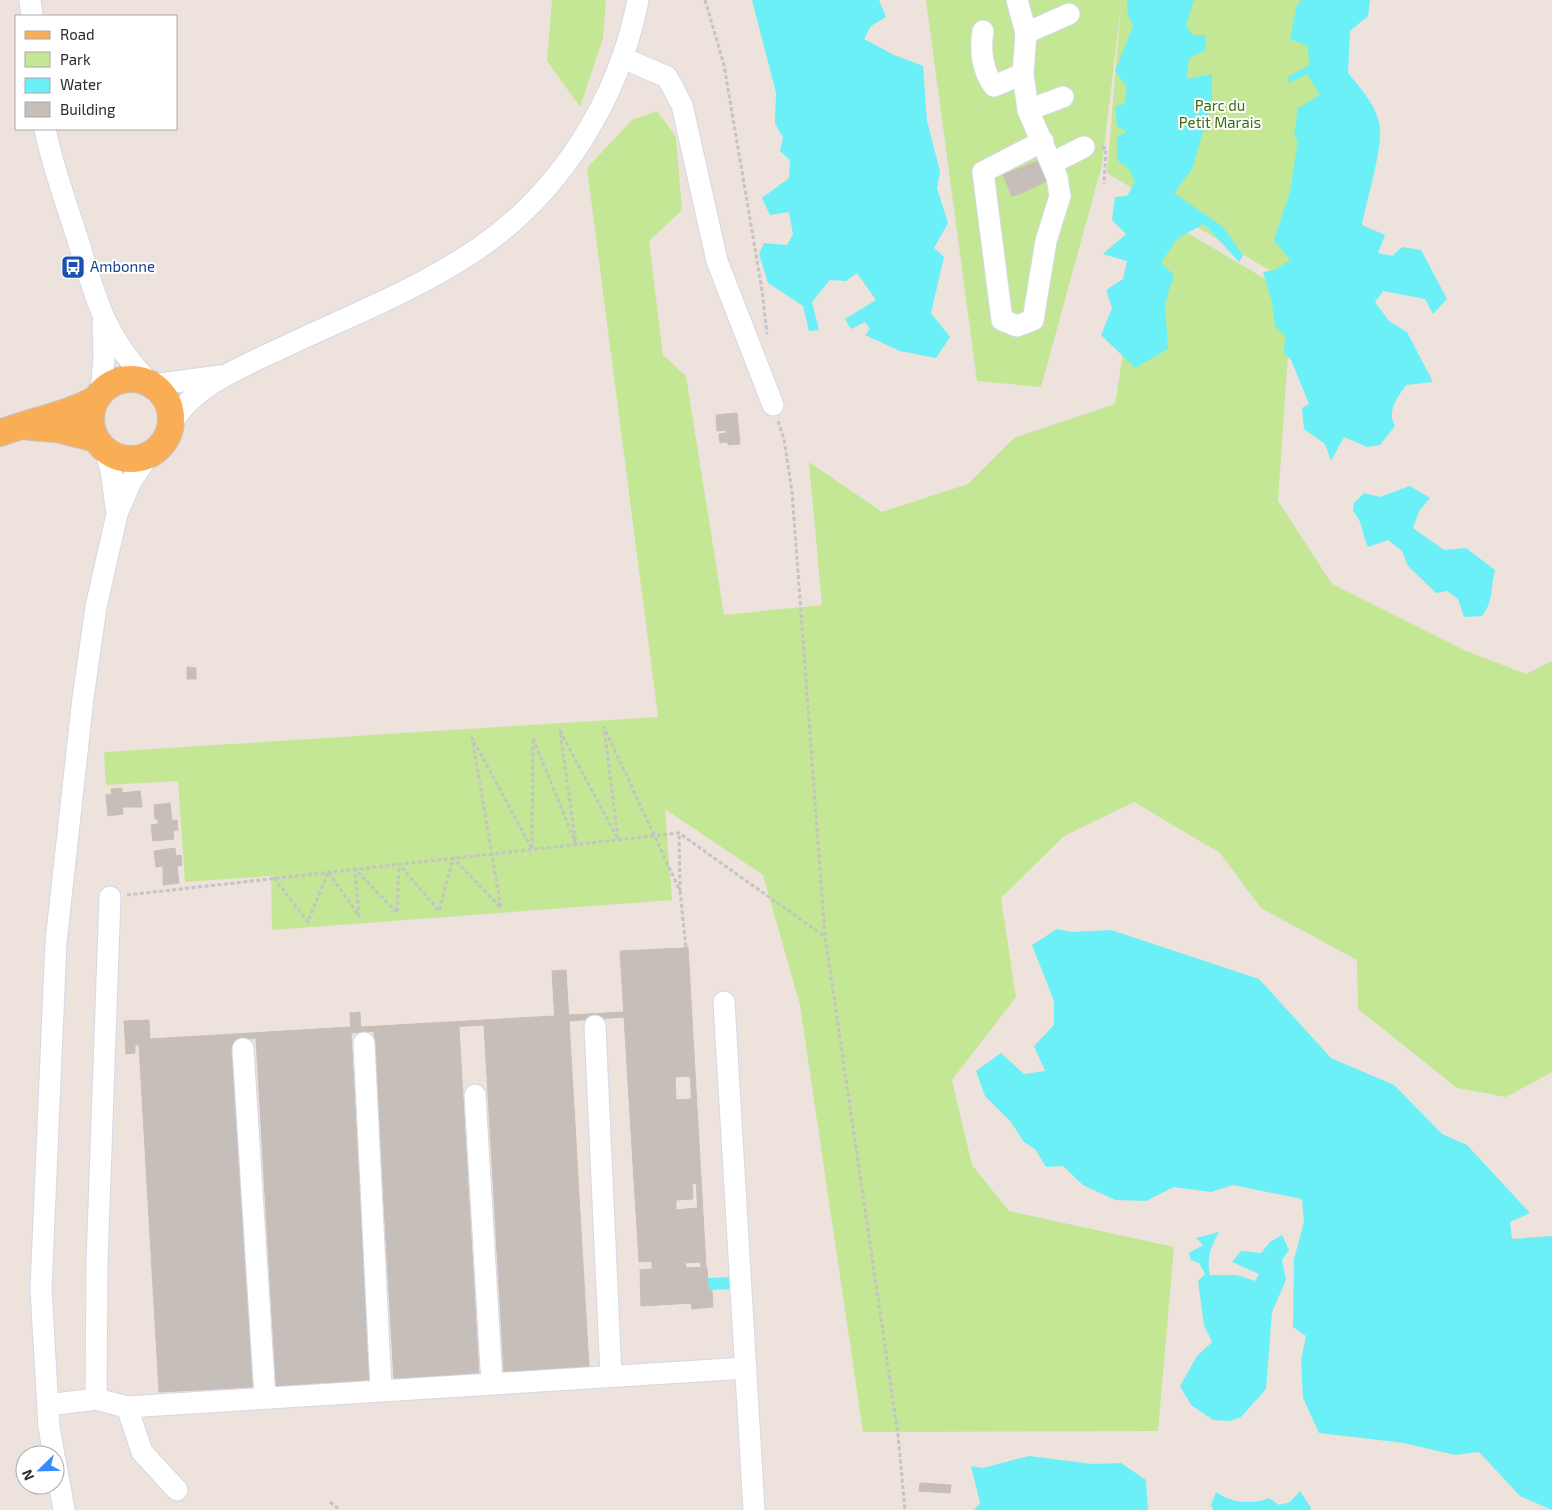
<svg xmlns="http://www.w3.org/2000/svg" width="1552" height="1510" viewBox="0 0 1552 1510" font-family="'Exo 2',sans-serif">
<rect width="100%" height="100%" fill="#eee2dc"/>
<path fill="#c4e796" d="M 552,0 L 606,0 L 603,38 L 580,107 L 547,61 Z
M 926,0 L 1330,0 L 1326,304 L 1107,173 L 1121,5 L 1102,165 L 1041,387 L 977,381 Z
M 657,111 L 676,137 L 682,210 L 649,241 L 663,355 L 686,376 L 724,615 L 822,605 L 809,462 L 882,512 L 968,484 L 1014,438 L 1115,404 L 1146,208 L 1292,295 L 1278,501 L 1332,584 L 1464,650 L 1526,674 L 1552,661 L 1552,1072 L 1506,1097 L 1457,1088 L 1358,1009 L 1357,960 L 1261,908 L 1220,853 L 1134,802 L 1064,836 L 1001,898 L 1016,997 L 952,1080 L 972,1165 L 1009,1211 L 1174,1247 L 1158,1431 L 863,1432 L 800,1005 L 763,875 L 665,809 L 672,900 L 272,930 L 271,876 L 185,882 L 178,781 L 106,785 L 104,752 L 658,717 L 587,168 L 632,120 Z"/>
<path fill="#6af0f6" d="M 752,0 L 879,0 L 886,17 L 871,26 L 864,39 L 894,55 L 923,66 L 927,121 L 940,171 L 937,188 L 948,223 L 934,248 L 944,257 L 931,313 L 950,337 L 936,358 L 900,351 L 865,335 L 870,329 L 865,322 L 851,329 L 845,319 L 876,300 L 857,273 L 846,281 L 830,280 L 812,302 L 819,330 L 809,331 L 803,306 L 768,283 L 759,254 L 764,243 L 787,245 L 793,234 L 789,212 L 770,215 L 762,198 L 789,178 L 790,160 L 780,151 L 783,138 L 775,123 L 776,93 Z
M 1127,0 L 1194,0 L 1186,25 L 1193,35 L 1205,35 L 1206,50 L 1189,58 L 1187,79 L 1212,74 L 1212,102 L 1192,169 L 1174,193 L 1222,226 L 1243,255 L 1239,262 L 1204,224 L 1178,238 L 1161,263 L 1174,275 L 1165,304 L 1168,349 L 1135,368 L 1101,335 L 1112,308 L 1106,290 L 1123,279 L 1127,261 L 1103,254 L 1126,234 L 1112,220 L 1115,197 L 1127,196 L 1135,182 L 1129,169 L 1117,160 L 1117,136 L 1127,132 L 1117,126 L 1115,107 L 1124,104 L 1127,87 L 1115,71 L 1133,26 L 1128,15 Z
M 1302,0 L 1370,0 L 1368,16 L 1350,31 L 1348,73 C 1360,88 1374,102 1379,122 C 1385,143 1366,201 1362,225 L 1385,235 L 1378,253 L 1392,256 L 1402,247 L 1421,250 L 1447,299 L 1433,314 L 1425,299 L 1383,291 L 1375,302 L 1389,321 L 1407,332 L 1433,382 L 1406,385 C 1398,397 1386,411 1395,426 L 1380,445 L 1367,447 L 1344,437 L 1331,461 L 1325,444 L 1304,429 L 1302,408 L 1309,404 L 1291,360 L 1284,353 L 1285,336 L 1275,326 L 1272,302 L 1263,272 L 1275,270 L 1290,260 L 1274,240 L 1290,191 L 1298,140 L 1294,135 L 1298,108 L 1320,95 L 1307,74 L 1289,83 L 1288,77 L 1309,65 L 1308,46 L 1290,39 L 1297,4 Z
M 1410,486 L 1430,498 L 1419,511 L 1413,528 L 1444,550 L 1466,548 L 1495,570 C 1490,589 1494,601 1482,616 L 1464,617 L 1458,599 L 1447,591 L 1436,593 L 1408,566 L 1402,551 L 1388,540 L 1368,547 C 1362,533 1363,522 1353,511 L 1354,503 L 1364,493 L 1380,497 Z
M 1057,929 L 1071,932 L 1111,930 L 1259,979 L 1331,1058 L 1394,1085 L 1442,1134 L 1467,1145 L 1530,1213 L 1510,1222 L 1512,1239 L 1552,1236 L 1552,1510 L 1520,1496 L 1479,1452 L 1455,1455 L 1404,1443 L 1319,1433 L 1303,1398 L 1301,1360 L 1306,1336 L 1293,1327 L 1294,1259 L 1304,1222 L 1302,1199 L 1233,1185 L 1211,1192 L 1174,1187 L 1146,1201 L 1115,1200 L 1083,1185 L 1063,1166 L 1046,1167 L 1035,1149 L 1024,1142 L 1011,1122 L 985,1096 L 976,1071 L 1001,1053 L 1024,1074 L 1045,1071 L 1034,1046 L 1054,1025 L 1054,1001 L 1032,945 Z
M 1219,1232 C 1211,1246 1206,1259 1210,1275 L 1237,1275 L 1255,1281 L 1259,1274 L 1232,1262 L 1241,1251 L 1261,1253 L 1270,1242 L 1282,1235 L 1289,1250 L 1282,1260 L 1286,1280 L 1272,1312 L 1266,1389 L 1241,1417 L 1230,1421 L 1213,1420 L 1191,1405 L 1180,1386 L 1197,1356 L 1212,1342 L 1204,1325 L 1198,1281 L 1205,1274 L 1199,1263 L 1191,1260 L 1189,1253 L 1203,1245 L 1196,1238 Z
M 731,1277 L 732,1289 L 708,1290 L 708,1278 Z
M 1029,1456 L 1093,1464 L 1121,1463 L 1146,1480 L 1148,1510 L 974,1510 L 980,1503 L 971,1466 L 983,1468 Z
M 1300,1491 L 1311,1508 L 1310,1510 L 1213,1510 L 1211,1505 L 1216,1492 C 1231,1503 1253,1505 1269,1498 L 1279,1505 L 1290,1502 Z"/>
<path fill="#c6beb8" stroke="#c9beb6" d="M 1038,161 L 1047,181 L 1019,194 L 1010,172 Z
M 1010,172 L 1019,194 L 1012,196 L 1003,175 Z
M 737,413 L 740,444 L 728,445 L 728,442 L 720,443 L 719,434 L 726,433 L 726,430 L 717,431 L 716,415 Z
M 187,667 L 196,668 L 196,679 L 187,679 Z
M 122,788 L 122,793 L 140,791 L 142,807 L 122,807 L 123,814 L 108,816 L 106,795 L 112,794 L 111,789 Z
M 170,803 L 172,821 L 177,820 L 178,830 L 173,831 L 174,839 L 153,841 L 151,825 L 158,824 L 158,819 L 155,819 L 154,805 Z
M 175,848 L 176,856 L 181,855 L 182,865 L 177,866 L 179,883 L 163,885 L 163,866 L 156,867 L 154,851 Z
M 688,947 L 706,1267 L 701,1267 L 683,948 Z
M 683,948 L 690,1076 L 675,1077 L 676,1100 L 691,1099 L 696,1183 L 692,1184 L 693,1199 L 676,1200 L 676,1210 L 697,1208 L 702,1257 L 701,1262 L 685,1263 L 686,1268 L 707,1267 L 709,1302 L 641,1306 L 640,1270 L 652,1269 L 652,1261 L 639,1262 L 620,951 Z
M 566,970 L 569,1021 L 555,1021 L 552,971 Z
M 360,1012 L 361,1032 L 351,1033 L 350,1013 Z
M 624,1012 L 624,1017 L 569,1021 L 569,1015 Z
M 554,1016 L 555,1021 L 361,1032 L 361,1027 Z
M 149,1020 L 150,1044 L 135,1045 L 135,1053 L 126,1054 L 124,1021 Z
M 569,1021 L 589,1368 L 504,1373 L 484,1025 Z
M 351,1027 L 351,1033 L 150,1044 L 150,1039 Z
M 459,1027 L 479,1375 L 394,1380 L 374,1032 Z
M 351,1033 L 371,1381 L 276,1386 L 256,1038 Z
M 234,1039 L 254,1387 L 159,1392 L 139,1045 Z
M 708,1290 L 712,1290 L 713,1307 L 692,1309 L 691,1303 L 709,1302 Z
M 920,1483 L 951,1485 L 950,1493 L 919,1491 Z"/>
<g fill="none" stroke-linecap="round" stroke-linejoin="round">
<g stroke="#d2d9e5" stroke-width="23">
<path id="minor" d="M 30,0 L 32,16
M 1017,0 L 1026,33 L 1023,74 L 1028,110 L 1057,177 L 1060,196 L 1046,241 L 1033,320 L 1017,326 L 1002,320 L 983,172 L 1043,141
M 983,31 C 980,49 982,71 994,86 L 1023,74
M 1026,33 L 1069,14
M 623,58 L 667,77 L 682,105 L 717,261 L 773,405
M 1028,110 L 1063,97
M 45,129 C 52,164 64,197 75,231 C 94,290 102,336 149,382
M 1052,163 L 1084,147
M 153,385 L 220,376
M 101,392 L 104,358 L 103,323
M 171,425 C 191,386 246,365 284,347 C 349,316 419,289 479,248 C 562,191 619,98 638,0
M 105,450 L 111,470 L 117,514
M 724,1002 L 754,1510
M 595,1026 L 611,1376
M 364,1043 L 381,1390
M 243,1049 L 265,1398
M 475,1095 L 492,1384
M 96,1399 L 127,1407 L 746,1368
M 48,1405 L 96,1399 L 97,1262 L 110,897
M 127,1407 L 142,1452 L 177,1490
M 54,1455 L 49,1427 L 41,1289 L 56,942 L 83,698 L 96,607 L 117,514 L 131,481 L 149,455
M 55,1459 L 64,1510"/>
</g>
<g stroke="#c4c4c4" stroke-width="28">
<path id="major" d="M91 419a40 40 0 1 1 80 0a40 40 0 1 1-80 0Z
M 30,427 L 57,429 L 96,439
M 0,433 C 31,421 67,415 96,399"/>
</g>
<path stroke="#c4c4c4" stroke-width="3" stroke-dasharray="4 2.5" stroke-linecap="butt" d="M 705,0 L 724,65 L 762,290 L 767,334
M 1102,147 L 1106,148 L 1104,184
M 778,421 L 784,439 L 792,492 L 825,936 L 898,1435 L 905,1510
M 274,878 L 308,922 L 328,872 L 359,916 L 355,869 L 397,913 L 399,864 L 439,911 L 453,858 L 501,908 L 472,738 L 532,849 L 533,738 L 576,844 L 560,731 L 618,839 L 604,727 L 680,891 L 679,833
M 680,891 L 686,948
M 127,895 L 679,833 L 824,936
M 330,1502 L 340,1510"/>
<use href="#minor" stroke="#fff" stroke-width="21"/>
<use href="#major" stroke="#f9ae56" stroke-width="26"/>
</g>
<defs>
<g id="bus-square" transform="scale(1.25)"><rect x="-9" y="-9" width="18" height="18" rx="4" fill="#1a4fb4" stroke="#fff"/><path d="M-5-6H5V4H4V6H2V4H-2V6H-4V4H-5ZM-3.5-4V0h7V-4ZM-3.5 1.2v1.5H-2V1.2ZM2 1.2v1.5H3.5V1.2Z" fill="#fff"/></g>
</defs>
<g fill-rule="evenodd">
<use href="#bus-square" x="73" y="267"/>
</g>
<g text-anchor="middle" stroke-width="4" stroke-linejoin="round" paint-order="stroke">
<g font-size="15" fill="#3c6d16" stroke="#fff">
<text x="1220" y="111">Parc du<tspan x="1220" dy="17">Petit Marais</tspan></text>
</g>
<g font-size="15" fill="#164399" stroke="#fff" text-anchor="start">
<text x="90" y="272">Ambonne</text>
</g>
</g>
<rect x="15" y="15" width="162" height="115" fill="#ffffff" stroke="#aaaaaa"/>
<rect x="25" y="31" width="25" height="8" fill="#f9ae56" stroke="#aaaaaa"/>
<text x="60" y="40" font-size="15" fill="#2b2b2b">Road</text>
<rect x="25" y="52" width="25" height="15" fill="#c4e796" stroke="#aaaaaa"/>
<text x="60" y="65" font-size="15" fill="#2b2b2b">Park</text>
<rect x="25" y="78" width="25" height="15" fill="#6af0f6" stroke="#aaaaaa"/>
<text x="60" y="90" font-size="15" fill="#2b2b2b">Water</text>
<rect x="25" y="102" width="25" height="15" fill="#c6beb8" stroke="#aaaaaa"/>
<text x="60" y="115" font-size="15" fill="#2b2b2b">Building</text>
<g transform="translate(40 1470) rotate(247)"><circle r="24" fill="#ffffff" stroke="#aaaaaa"/>
<path d="M0-4L9 19L0 12L-9 19Z" fill="#388aff"/>
<text y="-8" font-size="14" font-weight="bold" text-anchor="middle" fill="#2b2b2b">N</text>
</g>
</svg>
